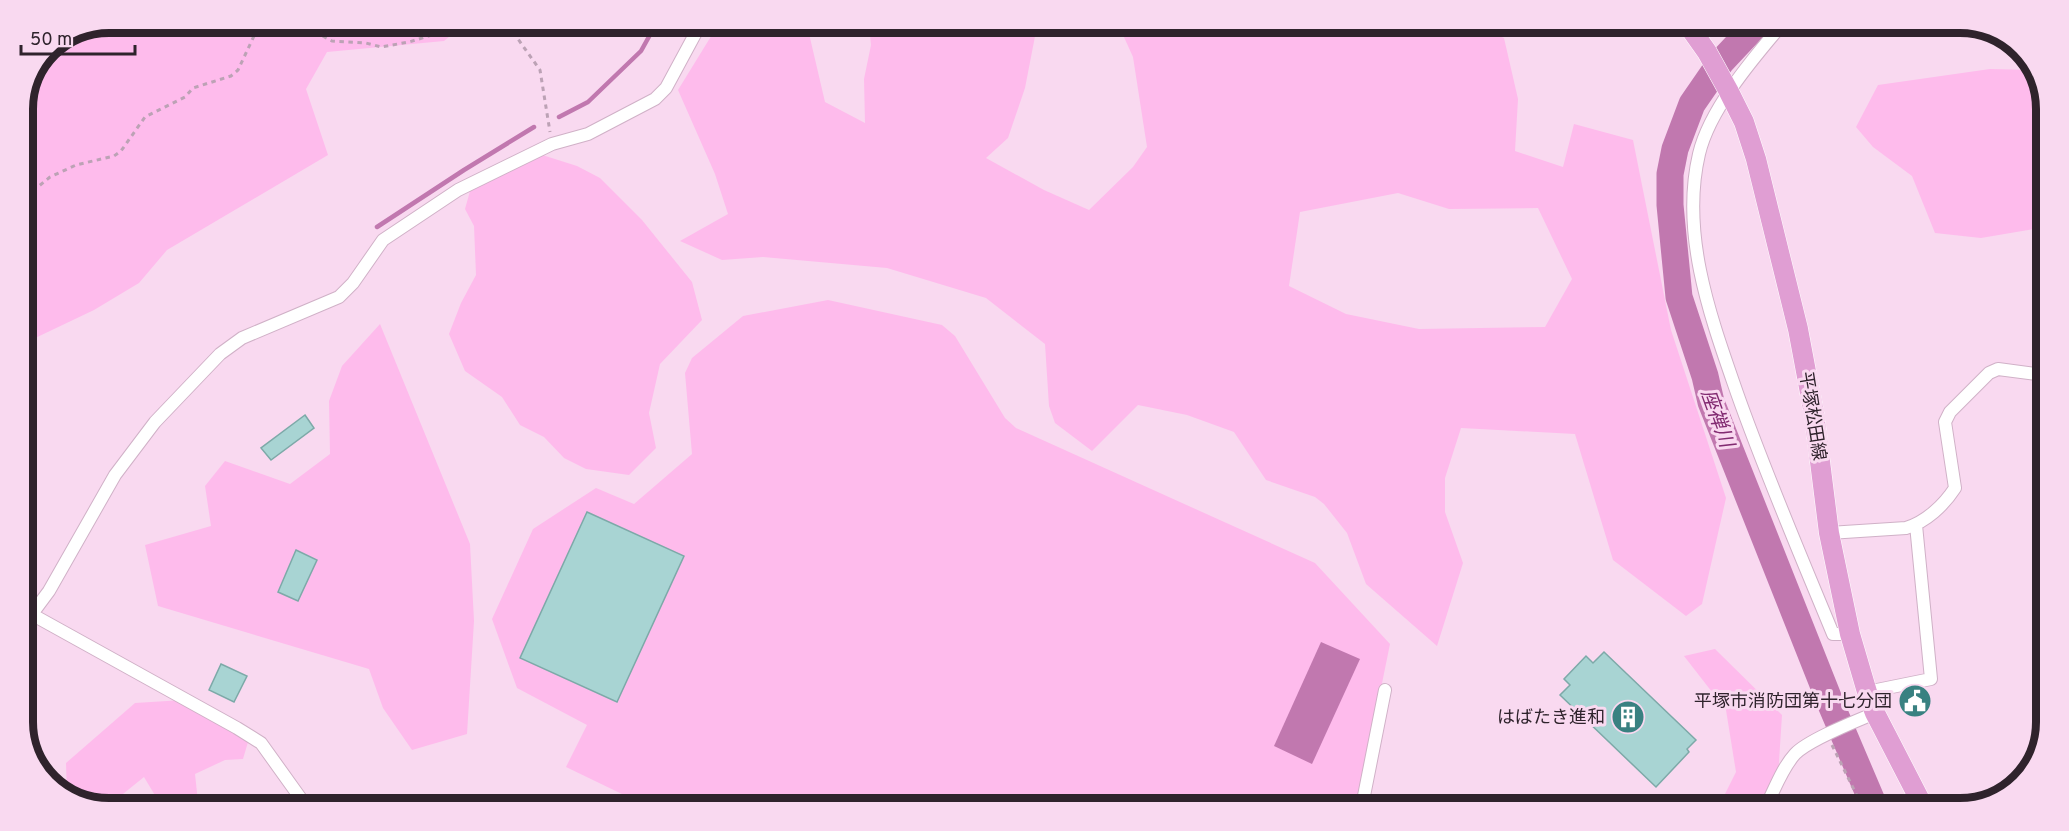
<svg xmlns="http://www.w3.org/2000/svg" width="2069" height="831" viewBox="0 0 2069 831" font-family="Overpass,'Noto Sans JP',sans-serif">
<rect width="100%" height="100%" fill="#f9d9f0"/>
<path fill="#febbec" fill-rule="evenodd" d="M 110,23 L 157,23 L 465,24 L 444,41 L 327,52 L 306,89 L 328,155 L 167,250 L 139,283 L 94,310 L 31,340 L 23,336 L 23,120 L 34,80 L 48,48 Z
M 718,25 L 807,25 L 825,102 L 865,123 L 864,79 L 871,45 L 869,25 L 1037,26 L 1025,88 L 1008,138 L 986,158 L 1044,190 L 1089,210 L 1133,167 L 1147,147 L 1133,57 L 1119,26 L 1482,27 L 1504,38 L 1518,99 L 1515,151 L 1563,167 L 1574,124 L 1633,140 L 1671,330 L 1726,498 L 1702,604 L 1686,616 L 1613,560 L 1575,434 L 1461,428 L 1445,478 L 1445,512 L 1463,563 L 1437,646 L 1366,584 L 1347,533 L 1324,504 L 1315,497 L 1266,480 L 1234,432 L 1187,415 L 1138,405 L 1092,451 L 1055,423 L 1049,406 L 1045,344 L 986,298 L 887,268 L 763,257 L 722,260 L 680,241 L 728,214 L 715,174 L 678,90 ZM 1398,193 L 1449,209 L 1538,208 L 1572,279 L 1545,327 L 1419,329 L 1346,314 L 1289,286 L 1300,212 Z
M 1990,69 L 2034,70 L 2046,104 L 2045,227 L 1981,238 L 1935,233 L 1912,176 L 1873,147 L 1856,127 L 1878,85 Z
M 536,153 L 577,166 L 600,178 L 642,220 L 692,282 L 702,320 L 660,364 L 649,413 L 656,448 L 629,475 L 586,469 L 564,458 L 544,437 L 520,425 L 502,397 L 465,371 L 449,334 L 461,303 L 476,275 L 474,226 L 465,209 L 472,184 Z
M 828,300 L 942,325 L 955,336 L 1005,418 L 1016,428 L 1315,563 L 1390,644 L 1357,806 L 621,804 L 624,795 L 566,767 L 587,725 L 517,688 L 492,619 L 533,529 L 596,488 L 634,504 L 692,454 L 685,373 L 692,358 L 743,316 Z
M 380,324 L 470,544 L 474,621 L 467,734 L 412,750 L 383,708 L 369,669 L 158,606 L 145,545 L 211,526 L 205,486 L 225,461 L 290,484 L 330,454 L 329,401 L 342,366 Z
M 1715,649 L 1782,715 L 1776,808 L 1718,808 L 1736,772 L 1726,710 L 1684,656 Z
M 183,700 L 232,729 L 248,742 L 243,759 L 225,760 L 195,774 L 198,802 L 159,802 L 144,777 L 113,802 L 77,802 L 67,795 L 66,763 L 135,703 Z"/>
<path fill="#c178af" d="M 1321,642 L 1360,659 L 1312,764 L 1274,746 Z"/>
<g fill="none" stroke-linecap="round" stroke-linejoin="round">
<path stroke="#c178af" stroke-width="4.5" d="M 559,117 L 588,102 L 641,51 L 656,24
M 377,227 L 464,170 L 534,127"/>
<path stroke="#c178af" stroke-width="27" d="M 1753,28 L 1721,62 L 1692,104 L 1675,149 L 1670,174 L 1670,205 L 1679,297 L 1705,376 L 1711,402 L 1832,707 L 1875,808"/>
</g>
<path fill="#a8d4d3" stroke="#7da9a8" stroke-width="1.5" d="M 305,415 L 314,428 L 271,460 L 261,448 Z
M 587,512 L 684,556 L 617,702 L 520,658 Z
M 296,550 L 317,560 L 298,601 L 278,592 Z
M 1604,652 L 1696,740 L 1687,749 L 1689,752 L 1656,787 L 1560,695 L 1570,685 L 1564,679 L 1586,656 L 1593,663 Z
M 221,664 L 247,676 L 234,702 L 209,690 Z
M 1926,690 L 1929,708 L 1904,711 L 1901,694 Z"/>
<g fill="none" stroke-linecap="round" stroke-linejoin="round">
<g stroke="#d0b1c7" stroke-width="14">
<path id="street" d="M 1779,28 C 1750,62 1709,111 1699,154 C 1680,235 1711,318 1737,393 C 1766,475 1800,554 1833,634 L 1850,634
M 1829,533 L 1906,528 C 1926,522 1944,505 1955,488 L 1945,422 L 1950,412 L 1989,373 L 1998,369 L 2044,375
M 33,615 L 237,728 L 261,743 L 304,803
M 23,626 L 49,591 L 115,475 L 155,422 L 220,354 L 242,338 L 339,297 L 353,283 L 383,240 L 458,190 L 552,144 L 588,134 L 655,99 L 666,88 L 700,25
M 1867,692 L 1931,679 L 1916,525
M 1362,806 L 1385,690
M 1765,808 C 1774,791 1782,768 1795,754 C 1808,740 1856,721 1875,713"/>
</g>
<g stroke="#fff" stroke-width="21">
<path id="primary" d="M 1690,28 L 1707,52 L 1728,90 L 1744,122 L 1756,159 L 1798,329 L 1814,414 L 1829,533 L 1850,634 L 1867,692 L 1875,713 L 1924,808"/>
</g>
<path stroke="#bca2b5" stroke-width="3" stroke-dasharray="4.5 4.5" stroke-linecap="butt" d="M 299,23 L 332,41 L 366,43 L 381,47 L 409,42 L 468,24
M 510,24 L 513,32 L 540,70 L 550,132
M 23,182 L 32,186 L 39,186 L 50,177 L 76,165 L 114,156 L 121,151 L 145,117 L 185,97 L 193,88 L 231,76 L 238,70 L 254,36 L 270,23
M 1832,745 L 1863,808"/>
<use href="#street" stroke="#fff" stroke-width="12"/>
<use href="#primary" stroke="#e09ed3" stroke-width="20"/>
</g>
<defs>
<g id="civic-disc" transform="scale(1.725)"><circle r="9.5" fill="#398181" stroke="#f9d9f0"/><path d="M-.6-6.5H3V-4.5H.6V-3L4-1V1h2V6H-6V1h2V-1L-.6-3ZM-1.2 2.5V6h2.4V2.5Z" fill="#fff"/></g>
<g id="building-disc" transform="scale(1.725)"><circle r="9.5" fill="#398181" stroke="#f9d9f0"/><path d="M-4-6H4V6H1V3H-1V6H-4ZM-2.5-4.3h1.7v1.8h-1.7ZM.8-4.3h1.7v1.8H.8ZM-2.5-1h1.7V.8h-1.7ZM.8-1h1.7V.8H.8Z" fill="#fff"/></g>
</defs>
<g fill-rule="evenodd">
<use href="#civic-disc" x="1915" y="701"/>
<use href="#building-disc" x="1628" y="717"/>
</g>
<g text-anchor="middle" stroke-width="6" stroke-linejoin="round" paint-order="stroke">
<g font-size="18" fill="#2f232c" stroke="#f9d9f0">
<text transform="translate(1813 416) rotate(81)" y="6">平塚松田線</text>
</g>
<g font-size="18" fill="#2f232c" stroke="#f9d9f0" text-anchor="end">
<text x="1892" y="707">平塚市消防団第十七分団</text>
<text x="1605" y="723">はばたき進和</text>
</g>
<g font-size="20" font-style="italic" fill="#822b71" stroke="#f9d9f0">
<text transform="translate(1718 418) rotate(70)" y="7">座禅川</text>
</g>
</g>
<path d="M0 0H2069V831H0ZM109 33H1960A76 76 0 0 1 2036 109V722A76 76 0 0 1 1960 798H109A76 76 0 0 1 33 722V109A76 76 0 0 1 109 33Z" fill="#f9d9f0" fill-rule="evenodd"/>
<path fill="none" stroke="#2f232c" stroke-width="8" d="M109 33H1960A76 76 0 0 1 2036 109V722A76 76 0 0 1 1960 798H109A76 76 0 0 1 33 722V109A76 76 0 0 1 109 33Z"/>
<path d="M21 45v9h114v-9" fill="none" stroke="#2f232c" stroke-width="3"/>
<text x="30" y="45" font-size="18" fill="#2f232c" stroke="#f9d9f0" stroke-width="4.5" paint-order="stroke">50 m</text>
</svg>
